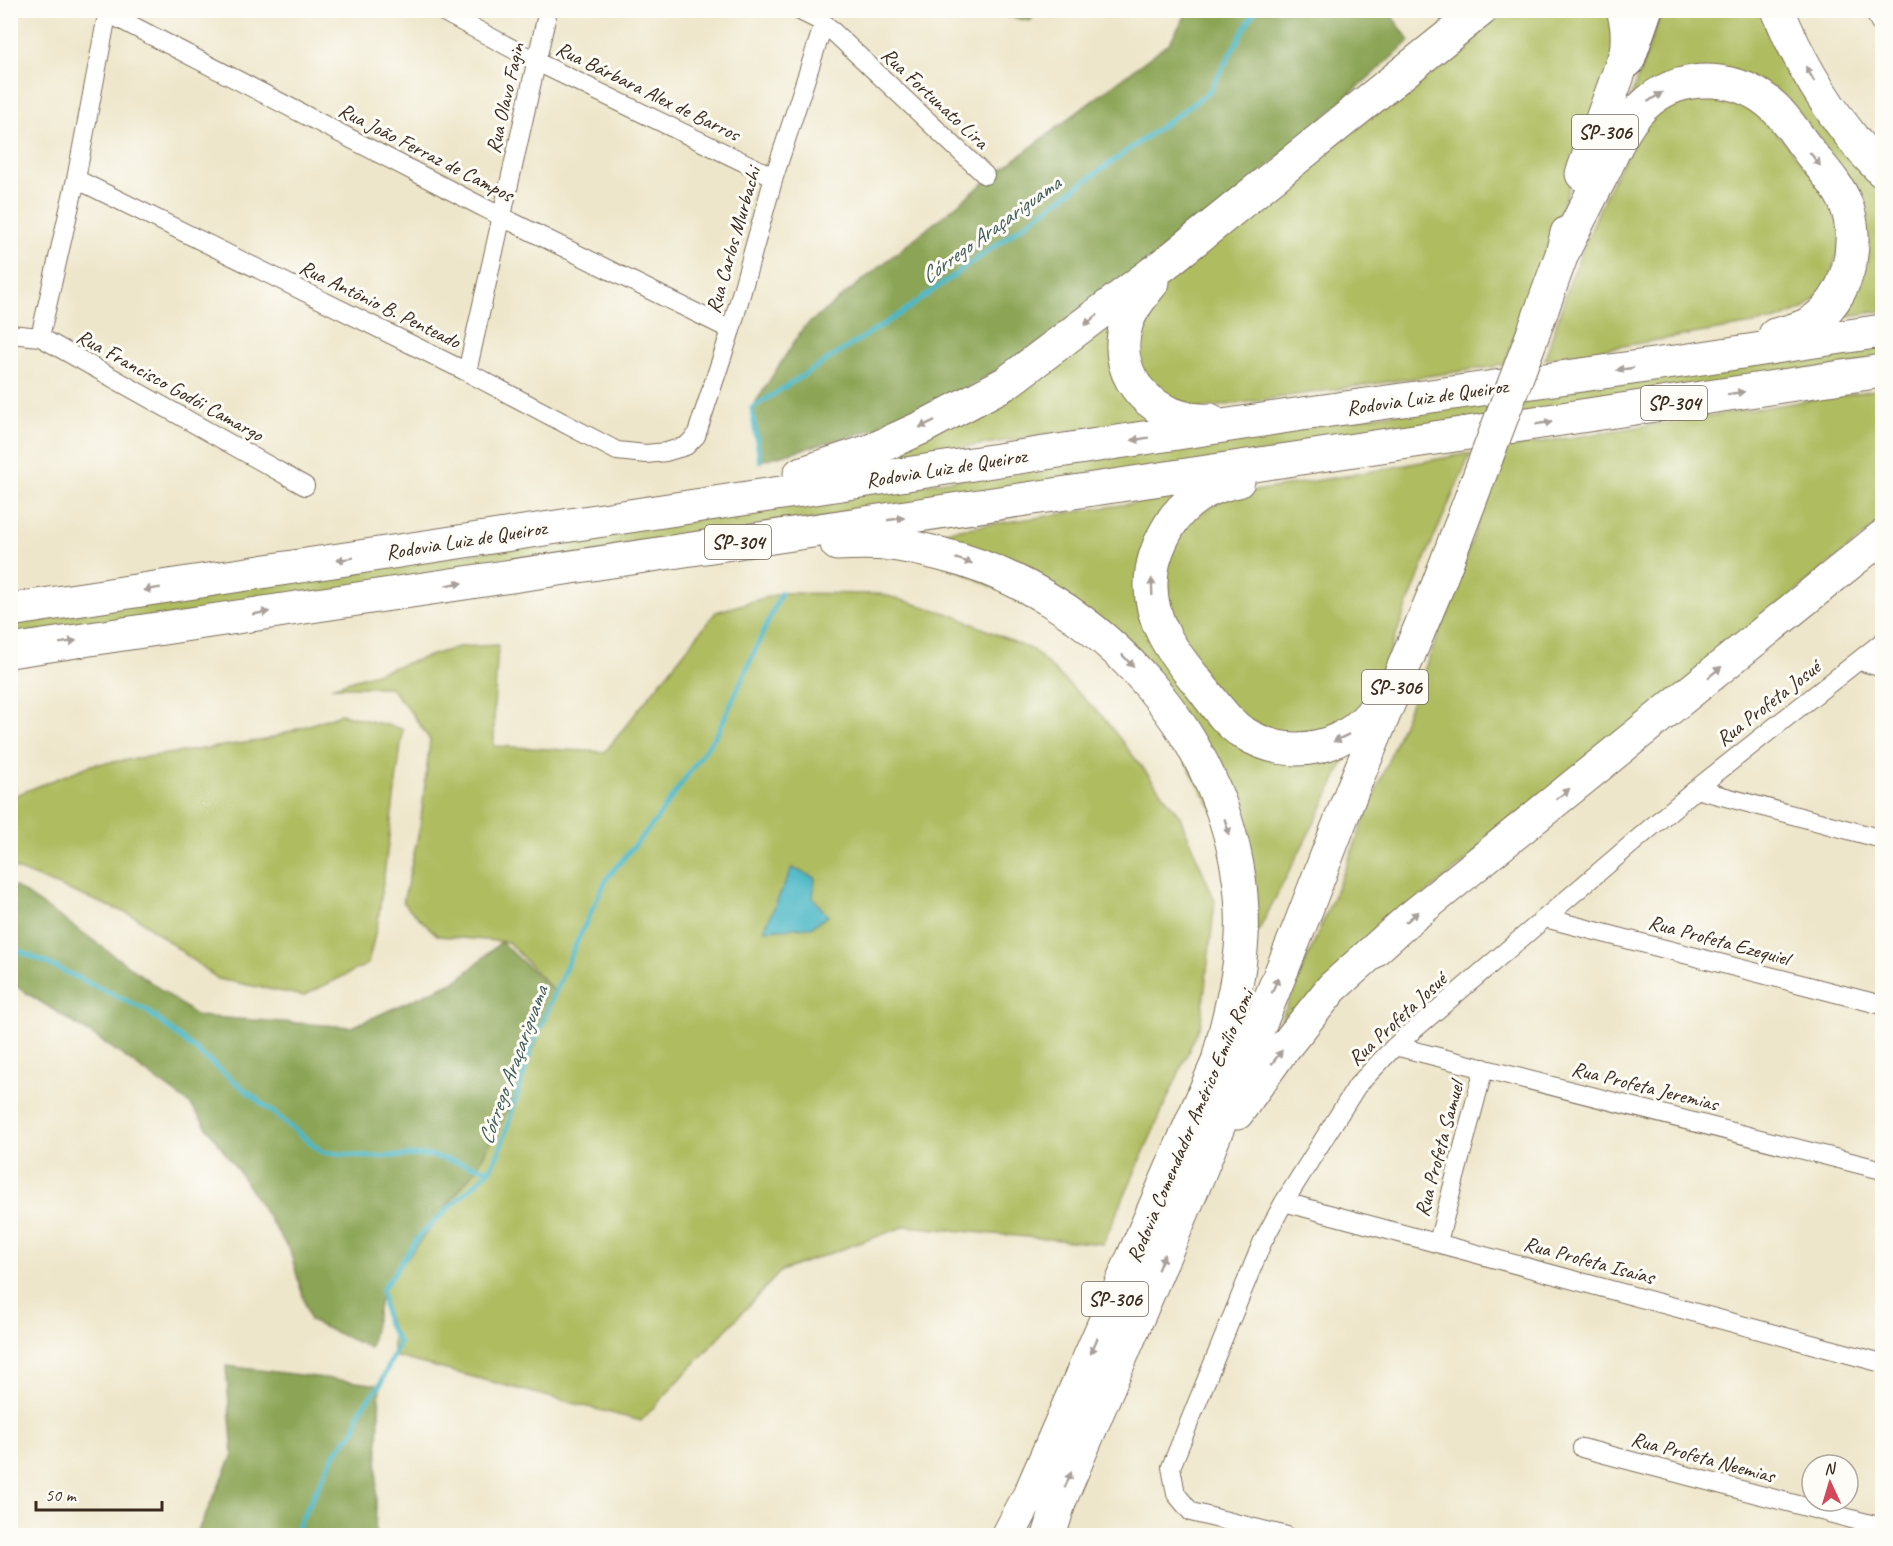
<svg xmlns="http://www.w3.org/2000/svg" width="1893" height="1546" viewBox="0 0 1893 1546" font-family="Caveat,sans-serif">
<rect width="100%" height="100%" fill="#fdfcf7"/>
<filter id="ink" filterUnits="userSpaceOnUse"><feTurbulence type="fractalNoise" baseFrequency=".0167" numOctaves="2"/><feDisplacementMap in="SourceGraphic" scale="12" xChannelSelector="R" yChannelSelector="G"/><feConvolveMatrix kernelMatrix="1 2 1 2 8 2 1 2 1" color-interpolation-filters="sRGB"/></filter>
<filter id="wash" filterUnits="userSpaceOnUse"><feTurbulence type="fractalNoise" baseFrequency=".008" numOctaves="4" result="noise"/><feDisplacementMap in="SourceGraphic" scale="24" xChannelSelector="R" yChannelSelector="G"/><feGaussianBlur stdDeviation="1.35" result="paint"/><feColorMatrix in="noise" values="0 0 0 0 0 0 0 0 0 0 0 0 0 0 0 0 0 1.4 0 .05"/><feComposite in="paint" operator="in"/></filter>
<g filter="url(#wash)">
<rect width="100%" height="100%" fill="#eee6ca"/>
<path fill="#afbc5e" stroke="#75733e" stroke-width="1.5" d="M 1500,11 L 1615,11 L 1617,56 L 1504,365 L 1192,410 L 1146,382 L 1134,334 L 1154,295 L 1208,247 Z
M 1662,11 L 1769,11 L 1882,180 L 1882,311 L 1827,319 L 1860,240 L 1760,85 L 1629,102 Z
M 1683,95 L 1731,97 L 1763,116 L 1828,195 L 1842,236 L 1828,285 L 1805,308 L 1777,320 L 1545,359 L 1571,278 L 1605,196 L 1644,119 Z
M 1112,319 L 1151,419 L 920,454 L 914,458 L 864,465 Z
M 1882,339 L 1882,360 L 11,640 L 11,623 Z
M 1882,389 L 1882,521 L 1411,906 L 1261,1067 L 1343,874 L 1442,625 L 1504,448 Z
M 1471,453 L 1432,542 L 1368,707 L 1316,740 L 1252,731 L 1169,635 L 1164,565 L 1181,526 L 1230,495 L 1345,476 Z
M 1187,495 L 1143,566 L 1233,737 L 1354,740 L 1321,810 L 1250,947 L 1244,865 L 1122,649 L 893,539 Z
M 781,593 L 881,594 L 953,615 L 1034,651 L 1103,717 L 1179,815 L 1215,901 L 1201,1023 L 1103,1244 L 906,1226 L 781,1271 L 641,1421 L 393,1356 L 393,1333 L 385,1309 L 382,1290 L 477,1167 L 555,992 L 508,942 L 438,936 L 403,903 L 420,827 L 430,740 L 413,715 L 390,687 L 331,687 L 458,647 L 498,645 L 494,707 L 494,746 L 605,752 L 716,612 Z
M 341,714 L 403,729 L 378,921 L 368,964 L 303,996 L 218,979 L 136,917 L 11,867 L 11,797 L 91,765 L 265,740 Z"/>
<path fill="#8ba455" stroke="#63673a" stroke-width="1.5" d="M 981,11 L 1038,10 L 1038,11 L 1030,21 Z
M 1188,11 L 1388,11 L 1410,41 L 1170,253 L 1073,325 L 919,417 L 760,461 L 752,408 L 803,328 L 989,179 L 1170,42 Z
M 10,886 L 16,887 L 82,932 L 197,1016 L 352,1027 L 459,979 L 501,942 L 555,992 L 518,1091 L 477,1167 L 382,1290 L 370,1348 L 310,1321 L 290,1251 L 239,1172 L 191,1105 L 105,1043 L 11,983 Z
M 226,1366 L 380,1385 L 375,1535 L 196,1535 L 233,1455 Z"/>
<path fill="#4bb8c6" stroke="#437172" stroke-width="1.5" d="M 792,868 L 815,878 L 813,898 L 828,916 L 811,927 L 764,930 Z"/>
<g fill="none" stroke-linecap="round" stroke-linejoin="round">
<path stroke="#4bb8c6" stroke-width="5" d="M 760,461 L 752,408 L 903,312 L 1209,92 L 1255,10
M 10,947 L 40,960 L 146,1010 L 322,1152 L 367,1157 L 428,1155 L 490,1170
M 296,1536 L 296,1530 L 335,1453 L 354,1431 L 361,1408 L 380,1385 L 399,1343 L 386,1321 L 382,1290 L 420,1235 L 490,1170 L 501,1147 L 532,1047 L 574,948 L 607,878 L 656,820 L 719,730 L 781,593"/>
</g>
</g>
<g filter="url(#ink)">
<g fill="none" stroke-linecap="round" stroke-linejoin="round">
<g stroke="#7a6c5a" stroke-width="20">
<path id="street" d="M 102,10 L 502,217 L 731,330
M 440,10 L 537,62 L 774,177
M 798,10 L 824,23 L 985,175
M 1873,10 L 1882,26
M 76,179 L 467,372 L 617,451 L 646,454 L 666,452 L 686,446 L 696,436 L 731,330 L 774,177 L 824,23
M 10,334 L 40,337 L 305,486
M 40,337 L 76,179 L 108,10
M 467,372 L 548,10
M 1859,661 L 1882,668
M 1696,789 L 1882,839
M 1545,918 L 1882,1005
M 1395,1046 L 1882,1170
M 1284,1202 L 1882,1363
M 1438,1242 L 1484,1068
M 1582,1448 L 1882,1527
M 1287,1536 L 1191,1512 L 1176,1494 L 1171,1467 L 1262,1243 L 1284,1202 L 1357,1086 L 1395,1046 L 1696,789 L 1882,642"/>
</g>
<g stroke="#7a6c5a" stroke-width="31">
<path id="primary" d="M 1630,62 L 1648,10"/>
</g>
<g stroke="#7a6c5a" stroke-width="35">
<path id="highway" d="M 1778,10 C 1796,55 1821,98 1851,136 C 1860,149 1872,160 1882,171
M 1582,174 L 1626,53 C 1628,39 1628,25 1623,10
M 1562,254 C 1575,227 1589,200 1603,173 C 1615,148 1627,119 1649,101 C 1685,71 1741,76 1774,107 C 1787,119 1797,136 1808,150 C 1820,166 1837,183 1845,202 C 1862,242 1848,300 1810,323 C 1800,329 1786,332 1775,335
M 1153,282 C 1142,296 1131,309 1126,325 C 1110,380 1158,423 1210,420
M 1534,331 L 1562,254 L 1567,233
M 800,474 L 870,451 L 923,427 L 1006,383 L 1171,259 L 1481,10
M 1238,481 C 1209,486 1182,502 1168,528 C 1158,545 1151,564 1151,584 C 1150,621 1172,651 1194,678 C 1208,694 1224,721 1242,732 C 1292,764 1350,749 1381,700
M 837,544 C 855,543 873,543 891,544 C 908,546 924,550 940,554 C 1101,593 1234,742 1242,910 C 1245,961 1230,1012 1218,1061
M 10,610 L 1302,414 L 1682,361 L 1882,331
M 10,651 L 1882,371
M 1237,1113 L 1279,1054 L 1332,988 L 1409,919 L 1882,537
M 1008,1536 L 1031,1492 L 1227,1041
M 1049,1536 L 1060,1500 L 1198,1176 L 1299,928 L 1353,788 L 1438,585 L 1487,456"/>
</g>
<use href="#street" stroke="#fff" stroke-width="18"/>
<use href="#primary" stroke="#fff" stroke-width="28"/>
<use href="#highway" stroke="#fff" stroke-width="33"/>
<g stroke="#7a6c5a" stroke-width="35" stroke-linecap="butt">
<path id="highway-bridge" d="M 1487,456 L 1534,331"/>
</g>
<use href="#highway-bridge" stroke="#fff" stroke-width="33"/>
</g>
<defs><path id="oneway-solid" d="M-6-.8H1V-3.2L6.5 0L1 3.2V.8H-6Z" transform="scale(1.5)"/></defs>
<g fill="#a79f9a">
<use href="#oneway-solid" transform="translate(1810 74) rotate(-120)"/>
<use href="#oneway-solid" transform="translate(1655 97) rotate(-33)"/>
<use href="#oneway-solid" transform="translate(1815 159) rotate(52)"/>
<use href="#oneway-solid" transform="translate(1091 320) rotate(142)"/>
<use href="#oneway-solid" transform="translate(1625 369) rotate(172)"/>
<use href="#oneway-solid" transform="translate(1736 393) rotate(-9)"/>
<use href="#oneway-solid" transform="translate(1544 423) rotate(-9)"/>
<use href="#oneway-solid" transform="translate(927 424) rotate(154)"/>
<use href="#oneway-solid" transform="translate(1140 439) rotate(171)"/>
<use href="#oneway-solid" transform="translate(896 519) rotate(-8)"/>
<use href="#oneway-solid" transform="translate(345 559) rotate(171)"/>
<use href="#oneway-solid" transform="translate(964 561) rotate(17)"/>
<use href="#oneway-solid" transform="translate(454 584) rotate(-9)"/>
<use href="#oneway-solid" transform="translate(1152 587) rotate(-92)"/>
<use href="#oneway-solid" transform="translate(152 589) rotate(171)"/>
<use href="#oneway-solid" transform="translate(261 613) rotate(-9)"/>
<use href="#oneway-solid" transform="translate(68 642) rotate(-9)"/>
<use href="#oneway-solid" transform="translate(1128 661) rotate(47)"/>
<use href="#oneway-solid" transform="translate(1715 672) rotate(-39)"/>
<use href="#oneway-solid" transform="translate(1341 738) rotate(154)"/>
<use href="#oneway-solid" transform="translate(1563 794) rotate(-39)"/>
<use href="#oneway-solid" transform="translate(1227 827) rotate(74)"/>
<use href="#oneway-solid" transform="translate(1412 917) rotate(-40)"/>
<use href="#oneway-solid" transform="translate(1275 985) rotate(-68)"/>
<use href="#oneway-solid" transform="translate(1277 1057) rotate(-53)"/>
<use href="#oneway-solid" transform="translate(1161 1262) rotate(-67)"/>
<use href="#oneway-solid" transform="translate(1094 1346) rotate(113)"/>
<use href="#oneway-solid" transform="translate(1068 1480) rotate(-67)"/>
</g>
</g>
<g text-anchor="middle" stroke-width="6" stroke-linejoin="round" paint-order="stroke">
<g fill="#fdfcf7" stroke="#75695f" stroke-width="1.5">
<rect x="1572" y="115" width="66" height="34" rx="4.5"/>
<rect x="1641" y="386" width="66" height="34" rx="4.5"/>
<rect x="705" y="525" width="66" height="34" rx="4.5"/>
<rect x="1362" y="670" width="66" height="34" rx="4.5"/>
<rect x="1082" y="1282" width="66" height="34" rx="4.5"/>
</g>
<g font-size="20" font-weight="bold" fill="#3b2a1e">
<text x="1605" y="139">SP-306</text>
<text x="1674" y="410">SP-304</text>
<text x="738" y="549">SP-304</text>
<text x="1395" y="694">SP-306</text>
<text x="1115" y="1306">SP-306</text>
</g>
<g font-size="21" fill="#3b2a1e" stroke="#fdfcf7">
<text transform="translate(648 91) rotate(26)" y="7">Rua Bárbara Alex de Barros</text>
<text transform="translate(505 98) rotate(-77)" y="7">Rua Olavo Fagin</text>
<text transform="translate(935 98) rotate(43)" y="7">Rua Fortunato Lira</text>
<text transform="translate(426 152) rotate(27)" y="7">Rua João Ferraz de Campos</text>
<text transform="translate(733 240) rotate(-74)" y="7">Rua Carlos Murbachi</text>
<text transform="translate(380 304) rotate(26)" y="7">Rua Antônio B. Penteado</text>
<text transform="translate(170 385) rotate(29)" y="7">Rua Francisco Godói Camargo</text>
<text transform="translate(1427 397) rotate(-8)" y="7">Rodovia Luiz de Queiroz</text>
<text transform="translate(946 468) rotate(-9)" y="7">Rodovia Luiz de Queiroz</text>
<text transform="translate(466 540) rotate(-9)" y="7">Rodovia Luiz de Queiroz</text>
<text transform="translate(1768 703) rotate(-38)" y="7">Rua Profeta Josué</text>
<text transform="translate(1719 940) rotate(15)" y="7">Rua Profeta Ezequiel</text>
<text transform="translate(1397 1019) rotate(-43)" y="7">Rua Profeta Josué</text>
<text transform="translate(1645 1086) rotate(14)" y="7">Rua Profeta Jeremias</text>
<text transform="translate(1190 1126) rotate(-67)" y="7">Rodovia Comendador Américo Emílio Romi</text>
<text transform="translate(1439 1149) rotate(-75)" y="7">Rua Profeta Samuel</text>
<text transform="translate(1589 1260) rotate(15)" y="7">Rua Profeta Isaías</text>
<text transform="translate(1703 1457) rotate(15)" y="7">Rua Profeta Neemias</text>
</g>
<g font-size="22" font-style="italic" fill="#415c59" stroke="#fdfcf7">
<text transform="translate(990 229) rotate(-36)" y="8">Córrego Araçariguama</text>
<text transform="translate(512 1065) rotate(-70)" y="8">Córrego Araçariguama</text>
</g>
</g>
<rect width="1893" height="1546" fill="none" stroke="#fdfcf7" stroke-width="36"/>
<g transform="translate(1830 1483) rotate(356)"><circle r="28" fill="#fdfcf7" stroke="#afa8a0" stroke-width="1.5"/>
<path d="M0-4.5L10 22L0 15L-10 22Z" fill="#d1495b"/>
<text y="-9" font-size="16" font-weight="bold" text-anchor="middle" fill="#3b2a1e">N</text>
</g>
<path d="M36 1501v9h126v-9" fill="none" stroke="#3b2a1e" stroke-width="3"/>
<text x="45" y="1501" font-size="18" fill="#3b2a1e" stroke="#fdfcf7" stroke-width="4.5" paint-order="stroke">50 m</text>
</svg>
